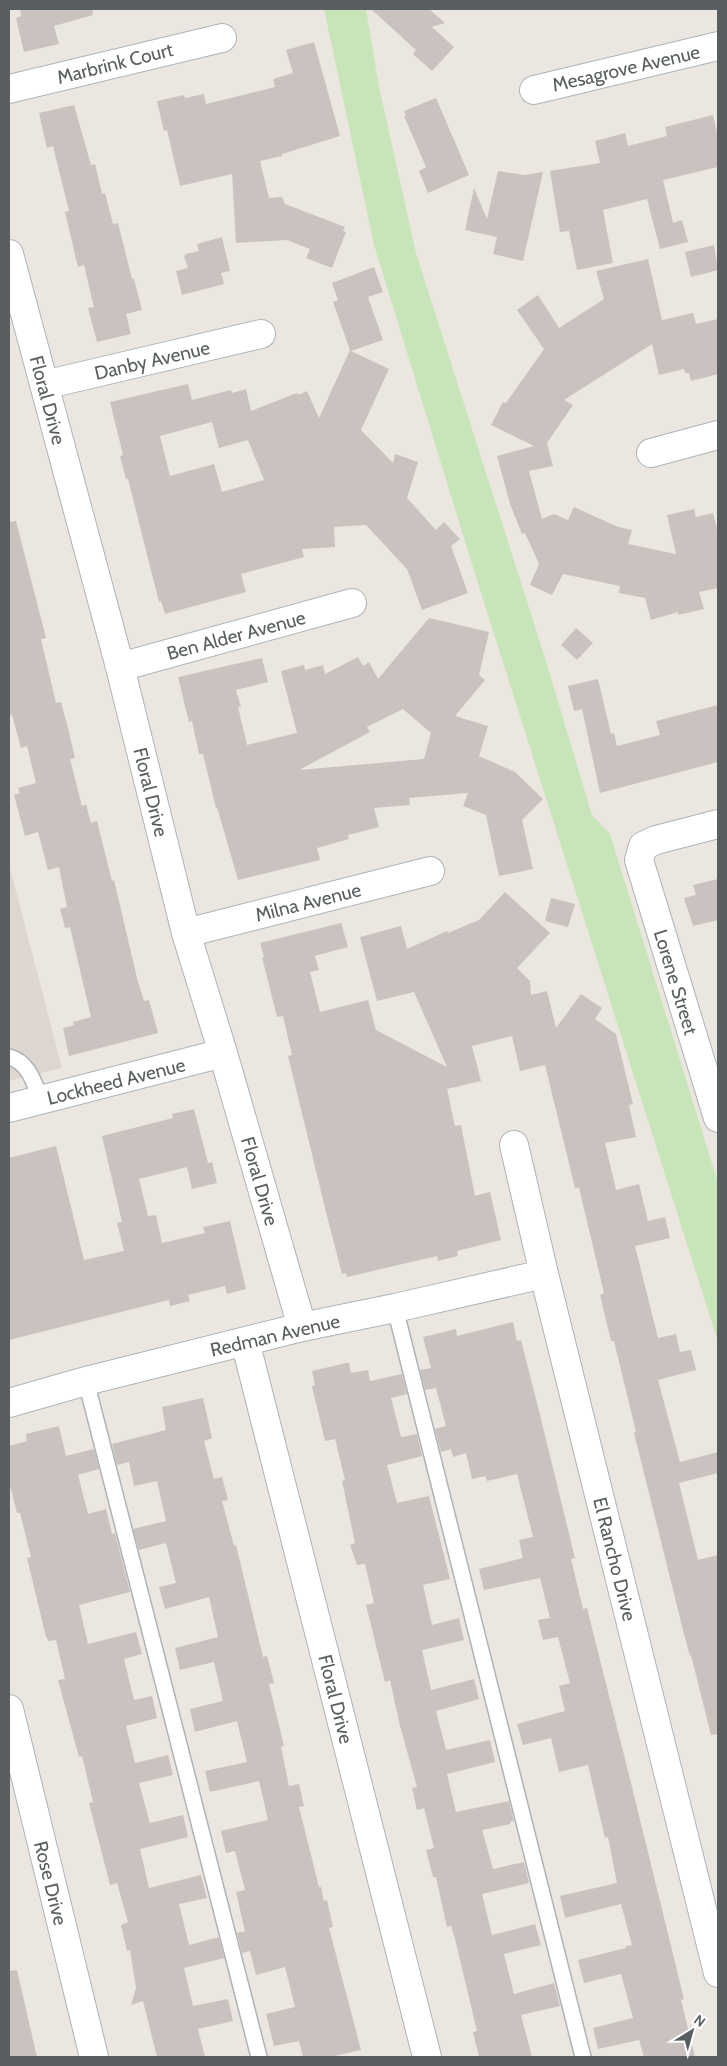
<svg xmlns="http://www.w3.org/2000/svg" width="727" height="2066" viewBox="0 0 727 2066" font-family="Cabin,sans-serif">
<rect width="100%" height="100%" fill="#ece6e0"/>
<path fill="#ded7d0" d="M 9,864 L 62,1068 L 9,1081 Z"/>
<path fill="#c8e5ba" d="M 324,9 L 366,9 L 379,87 L 416,253 L 545,658 L 592,815 L 610,834 L 718,1183 L 718,1342 L 476,577 L 374,245 Z"/>
<path fill="#c9c2bf" fill-rule="evenodd" d="M 20,9 L 92,9 L 93,15 L 54,26 L 59,44 L 24,52 L 16,18 L 21,16 Z
M 371,9 L 429,9 L 445,23 L 432,27 L 454,47 L 432,71 L 413,54 L 416,50 Z
M 314,42 L 340,136 L 282,154 L 282,156 L 260,161 L 269,198 L 282,197 L 285,204 L 345,227 L 343,231 L 346,232 L 332,268 L 306,258 L 310,249 L 287,240 L 236,243 L 232,174 L 180,186 L 167,130 L 164,131 L 157,101 L 184,95 L 185,98 L 204,94 L 206,104 L 275,87 L 273,79 L 293,73 L 286,50 Z
M 436,98 L 469,175 L 428,193 L 419,171 L 426,167 L 404,116 L 406,115 L 404,111 Z
M 74,105 L 91,165 L 95,164 L 102,194 L 105,193 L 113,224 L 118,223 L 132,279 L 134,279 L 142,310 L 126,314 L 131,334 L 97,342 L 88,308 L 94,307 L 84,265 L 78,267 L 65,212 L 69,211 L 53,146 L 47,148 L 39,113 Z
M 713,115 L 718,137 L 718,167 L 663,180 L 673,223 L 682,220 L 688,242 L 660,249 L 647,199 L 603,210 L 613,263 L 577,270 L 569,231 L 560,232 L 550,171 L 600,163 L 595,141 L 625,133 L 628,146 L 667,136 L 665,127 Z
M 498,171 L 525,175 L 543,172 L 523,261 L 493,254 L 497,237 L 465,230 L 474,188 L 487,219 Z
M 222,237 L 230,271 L 221,273 L 224,284 L 182,295 L 176,271 L 188,268 L 184,256 L 186,254 L 199,251 L 197,244 Z
M 714,245 L 718,270 L 691,277 L 685,252 Z
M 648,259 L 662,320 L 693,313 L 696,324 L 718,319 L 718,374 L 691,381 L 689,373 L 685,373 L 684,369 L 659,375 L 652,344 L 564,400 L 573,405 L 547,443 L 553,466 L 529,471 L 542,519 L 554,514 L 568,520 L 574,507 L 618,527 L 632,530 L 628,544 L 676,554 L 667,515 L 694,509 L 696,517 L 713,513 L 718,533 L 718,588 L 699,592 L 704,609 L 678,615 L 678,612 L 651,620 L 645,598 L 619,593 L 620,586 L 563,574 L 552,595 L 530,585 L 539,564 L 525,533 L 522,534 L 510,504 L 497,456 L 534,446 L 491,425 L 503,402 L 506,403 L 544,349 L 517,310 L 538,295 L 559,328 L 604,299 L 596,271 Z
M 374,267 L 383,292 L 368,297 L 383,340 L 351,351 L 389,369 L 361,430 L 393,463 L 395,454 L 418,462 L 407,498 L 436,530 L 444,522 L 460,539 L 451,546 L 468,593 L 422,610 L 407,569 L 366,525 L 334,527 L 335,547 L 302,549 L 304,557 L 241,574 L 246,592 L 165,614 L 161,601 L 159,602 L 128,479 L 126,479 L 120,456 L 123,455 L 110,402 L 188,384 L 192,400 L 231,390 L 232,393 L 246,389 L 251,411 L 297,393 L 298,395 L 307,391 L 319,418 L 350,350 L 333,302 L 338,300 L 332,283 ZM 212,422 L 219,448 L 248,440 L 264,480 L 222,492 L 214,464 L 170,476 L 160,436 Z
M 16,521 L 46,638 L 41,639 L 56,703 L 61,702 L 68,728 L 75,758 L 70,759 L 82,806 L 86,804 L 91,823 L 97,821 L 112,881 L 114,880 L 138,982 L 144,1001 L 149,1000 L 158,1033 L 69,1056 L 63,1028 L 74,1025 L 73,1022 L 91,1017 L 70,927 L 65,928 L 60,909 L 67,907 L 59,867 L 48,870 L 38,832 L 25,836 L 14,795 L 20,793 L 18,788 L 36,783 L 27,746 L 21,748 L 12,715 L 9,716 L 9,522 Z
M 429,618 L 489,632 L 479,675 L 485,680 L 455,716 L 488,726 L 479,756 L 515,772 L 543,799 L 522,820 L 533,869 L 499,876 L 486,815 L 463,806 L 468,793 L 409,798 L 410,805 L 374,808 L 379,827 L 348,835 L 349,839 L 317,848 L 320,860 L 238,880 L 217,807 L 216,808 L 203,754 L 199,754 L 192,721 L 189,722 L 178,677 L 262,658 L 268,682 L 236,690 L 241,707 L 238,707 L 247,745 L 297,733 L 281,671 L 304,665 L 305,670 L 323,665 L 325,674 L 358,657 L 363,666 L 369,662 L 378,679 ZM 403,709 L 431,733 L 424,759 L 299,770 L 370,732 L 367,727 Z
M 576,628 L 593,643 L 577,660 L 561,645 Z
M 598,679 L 611,734 L 614,733 L 617,746 L 660,735 L 656,721 L 718,705 L 718,762 L 600,793 L 582,709 L 574,711 L 568,686 Z
M 718,879 L 718,920 L 693,926 L 684,898 L 696,895 L 693,885 Z
M 505,892 L 550,933 L 517,968 L 530,981 L 531,995 L 547,991 L 556,1028 L 581,994 L 602,1008 L 595,1019 L 616,1034 L 633,1104 L 629,1105 L 636,1137 L 605,1143 L 616,1190 L 639,1184 L 648,1221 L 665,1217 L 670,1238 L 635,1246 L 658,1338 L 676,1334 L 680,1352 L 691,1350 L 696,1370 L 658,1380 L 680,1462 L 718,1452 L 718,1473 L 679,1483 L 698,1560 L 718,1555 L 718,1734 L 711,1735 L 691,1655 L 690,1656 L 684,1634 L 634,1433 L 636,1432 L 614,1341 L 611,1341 L 600,1295 L 604,1293 L 579,1188 L 575,1188 L 545,1065 L 520,1071 L 512,1036 L 472,1046 L 481,1081 L 447,1089 L 455,1126 L 461,1125 L 475,1196 L 490,1192 L 501,1240 L 457,1251 L 458,1256 L 438,1261 L 437,1256 L 347,1277 L 346,1273 L 342,1274 L 328,1220 L 288,1056 L 292,1055 L 283,1016 L 277,1017 L 262,957 L 264,957 L 260,943 L 341,923 L 348,947 L 315,956 L 319,970 L 310,972 L 320,1012 L 368,1000 L 376,1030 L 447,1067 L 414,992 L 377,1001 L 360,937 L 401,926 L 407,949 L 447,931 L 448,933 L 479,920 Z
M 551,898 L 575,904 L 568,927 L 545,921 Z
M 194,1109 L 208,1163 L 212,1162 L 217,1183 L 192,1189 L 187,1167 L 139,1179 L 148,1216 L 156,1215 L 162,1243 L 205,1233 L 203,1227 L 230,1221 L 246,1289 L 227,1294 L 225,1286 L 188,1295 L 190,1301 L 170,1306 L 169,1300 L 9,1340 L 9,1158 L 56,1146 L 84,1260 L 124,1251 L 117,1223 L 122,1222 L 102,1136 L 173,1118 L 172,1114 Z
M 513,1322 L 517,1341 L 521,1340 L 540,1415 L 575,1558 L 571,1559 L 583,1609 L 587,1608 L 630,1779 L 684,1999 L 681,2000 L 695,2057 L 644,2057 L 639,2040 L 598,2049 L 593,2028 L 633,2018 L 621,1974 L 584,1983 L 578,1960 L 626,1948 L 626,1946 L 632,1945 L 621,1904 L 565,1918 L 560,1896 L 617,1883 L 608,1837 L 605,1838 L 588,1765 L 559,1772 L 551,1738 L 523,1745 L 517,1724 L 565,1711 L 559,1686 L 570,1683 L 558,1637 L 543,1640 L 538,1620 L 550,1618 L 540,1578 L 484,1590 L 479,1569 L 523,1558 L 519,1540 L 533,1537 L 517,1474 L 487,1481 L 485,1476 L 472,1479 L 466,1453 L 453,1457 L 451,1449 L 441,1452 L 435,1429 L 446,1426 L 436,1388 L 425,1390 L 420,1370 L 431,1368 L 423,1337 L 456,1329 L 457,1336 Z
M 346,1363 L 349,1363 L 351,1373 L 368,1370 L 370,1381 L 402,1374 L 407,1394 L 391,1398 L 401,1437 L 417,1434 L 422,1456 L 387,1465 L 397,1503 L 429,1496 L 450,1579 L 423,1585 L 432,1625 L 459,1618 L 464,1640 L 422,1650 L 431,1690 L 474,1679 L 479,1699 L 436,1711 L 446,1750 L 490,1740 L 495,1762 L 447,1774 L 456,1812 L 509,1801 L 514,1821 L 510,1822 L 510,1824 L 482,1830 L 493,1869 L 524,1862 L 529,1883 L 482,1894 L 492,1935 L 535,1924 L 541,1945 L 504,1954 L 514,1994 L 554,1983 L 560,2006 L 521,2015 L 532,2057 L 479,2057 L 473,2032 L 477,2031 L 455,1939 L 451,1926 L 447,1927 L 436,1877 L 433,1877 L 426,1850 L 434,1848 L 424,1808 L 417,1810 L 412,1788 L 417,1787 L 400,1726 L 390,1680 L 385,1682 L 366,1605 L 374,1603 L 365,1564 L 357,1565 L 350,1545 L 355,1543 L 342,1481 L 345,1480 L 335,1439 L 325,1441 L 312,1386 L 315,1385 L 312,1371 Z
M 203,1398 L 212,1438 L 204,1441 L 214,1479 L 222,1477 L 228,1500 L 222,1501 L 234,1546 L 236,1545 L 263,1657 L 267,1656 L 274,1683 L 269,1684 L 284,1746 L 281,1747 L 289,1786 L 299,1784 L 304,1806 L 299,1807 L 319,1887 L 321,1887 L 324,1901 L 327,1900 L 333,1927 L 329,1928 L 361,2050 L 330,2057 L 303,2057 L 299,2041 L 274,2046 L 266,2014 L 295,2007 L 285,1967 L 256,1975 L 250,1951 L 242,1953 L 237,1933 L 245,1931 L 236,1892 L 245,1890 L 235,1851 L 226,1853 L 221,1831 L 268,1820 L 259,1781 L 210,1792 L 205,1771 L 247,1762 L 237,1721 L 195,1732 L 190,1709 L 223,1701 L 214,1662 L 180,1670 L 175,1648 L 218,1637 L 209,1597 L 165,1609 L 159,1587 L 176,1583 L 166,1543 L 139,1550 L 133,1529 L 166,1521 L 157,1481 L 134,1486 L 129,1462 L 117,1465 L 112,1444 L 166,1430 L 162,1407 Z
M 59,1426 L 66,1456 L 94,1449 L 99,1469 L 78,1475 L 88,1514 L 106,1509 L 112,1534 L 115,1533 L 130,1592 L 79,1605 L 88,1644 L 136,1632 L 142,1654 L 124,1659 L 134,1700 L 152,1696 L 157,1718 L 126,1726 L 135,1763 L 168,1755 L 173,1775 L 139,1783 L 150,1823 L 183,1815 L 188,1837 L 140,1849 L 149,1888 L 201,1875 L 207,1898 L 179,1904 L 189,1945 L 219,1937 L 224,1958 L 184,1968 L 193,2006 L 228,1999 L 233,2021 L 198,2029 L 205,2057 L 157,2057 L 143,2001 L 131,2005 L 136,1988 L 130,1950 L 127,1951 L 121,1925 L 128,1922 L 117,1883 L 110,1885 L 89,1803 L 93,1802 L 82,1756 L 79,1757 L 58,1680 L 65,1679 L 56,1640 L 49,1641 L 46,1637 L 27,1558 L 31,1557 L 20,1513 L 17,1513 L 9,1482 L 9,1446 L 27,1441 L 26,1434 Z
M 17,1970 L 37,2057 L 9,2057 L 9,1971 Z"/>
<g fill="none" stroke-linecap="round" stroke-linejoin="round">
<g stroke="#aeb4b6" stroke-width="18">
<path id="service" d="M 9,1057 C 29,1062 34,1083 41,1100
M 395,1308 L 583,2057
M 86,1381 L 259,2057"/>
</g>
<g stroke="#aeb4b6" stroke-width="30">
<path id="minor" d="M 9,89 L 222,38
M 534,90 L 718,46
M 9,254 L 120,667 L 186,933 L 223,1053 L 302,1327
M 44,385 L 261,334
M 651,453 L 718,435
M 120,667 L 352,603
M 718,824 L 656,840 L 643,846 L 639,860 L 718,1118
M 186,933 L 430,871
M 9,1108 L 223,1053
M 514,1145 L 544,1274 L 718,1973
M 245,1341 L 427,2057
M 9,1403 L 86,1381 L 302,1327 L 395,1308 L 544,1274
M 9,1709 L 94,2057"/>
</g>
<use href="#service" stroke="#fff" stroke-width="15"/>
<use href="#minor" stroke="#fff" stroke-width="28"/>
</g>
<g text-anchor="middle" stroke-width="4" stroke-linejoin="round" paint-order="stroke">
<g font-size="19" fill="#595f61" stroke="#fff">
<text transform="translate(115 63) rotate(-14)" y="7">Marbrink Court</text>
<text transform="translate(626 68) rotate(-13)" y="7">Mesagrove Avenue</text>
<text transform="translate(152 360) rotate(-13)" y="7">Danby Avenue</text>
<text transform="translate(48 400) rotate(75)" y="7">Floral Drive</text>
<text transform="translate(236 635) rotate(-15)" y="7">Ben Alder Avenue</text>
<text transform="translate(151 792) rotate(76)" y="7">Floral Drive</text>
<text transform="translate(308 902) rotate(-14)" y="7">Milna Avenue</text>
<text transform="translate(676 982) rotate(73)" y="7">Lorene Street</text>
<text transform="translate(116 1081) rotate(-14)" y="7">Lockheed Avenue</text>
<text transform="translate(260 1181) rotate(74)" y="7">Floral Drive</text>
<text transform="translate(275 1335) rotate(-13)" y="7">Redman Avenue</text>
<text transform="translate(615 1559) rotate(76)" y="7">El Rancho Drive</text>
<text transform="translate(336 1699) rotate(76)" y="7">Floral Drive</text>
<text transform="translate(51 1883) rotate(76)" y="7">Rose Drive</text>
</g>
</g>
<rect width="727" height="2066" fill="none" stroke="#595f61" stroke-width="20"/>
<g transform="translate(692 2031) rotate(37)" stroke="#ffffff" stroke-width="4" paint-order="stroke">
<path d="M0-4L9 19L0 12L-9 19Z" fill="#595f61"/>
<text y="-8" font-size="14" font-weight="bold" text-anchor="middle" fill="#595f61">N</text>
</g>
</svg>
